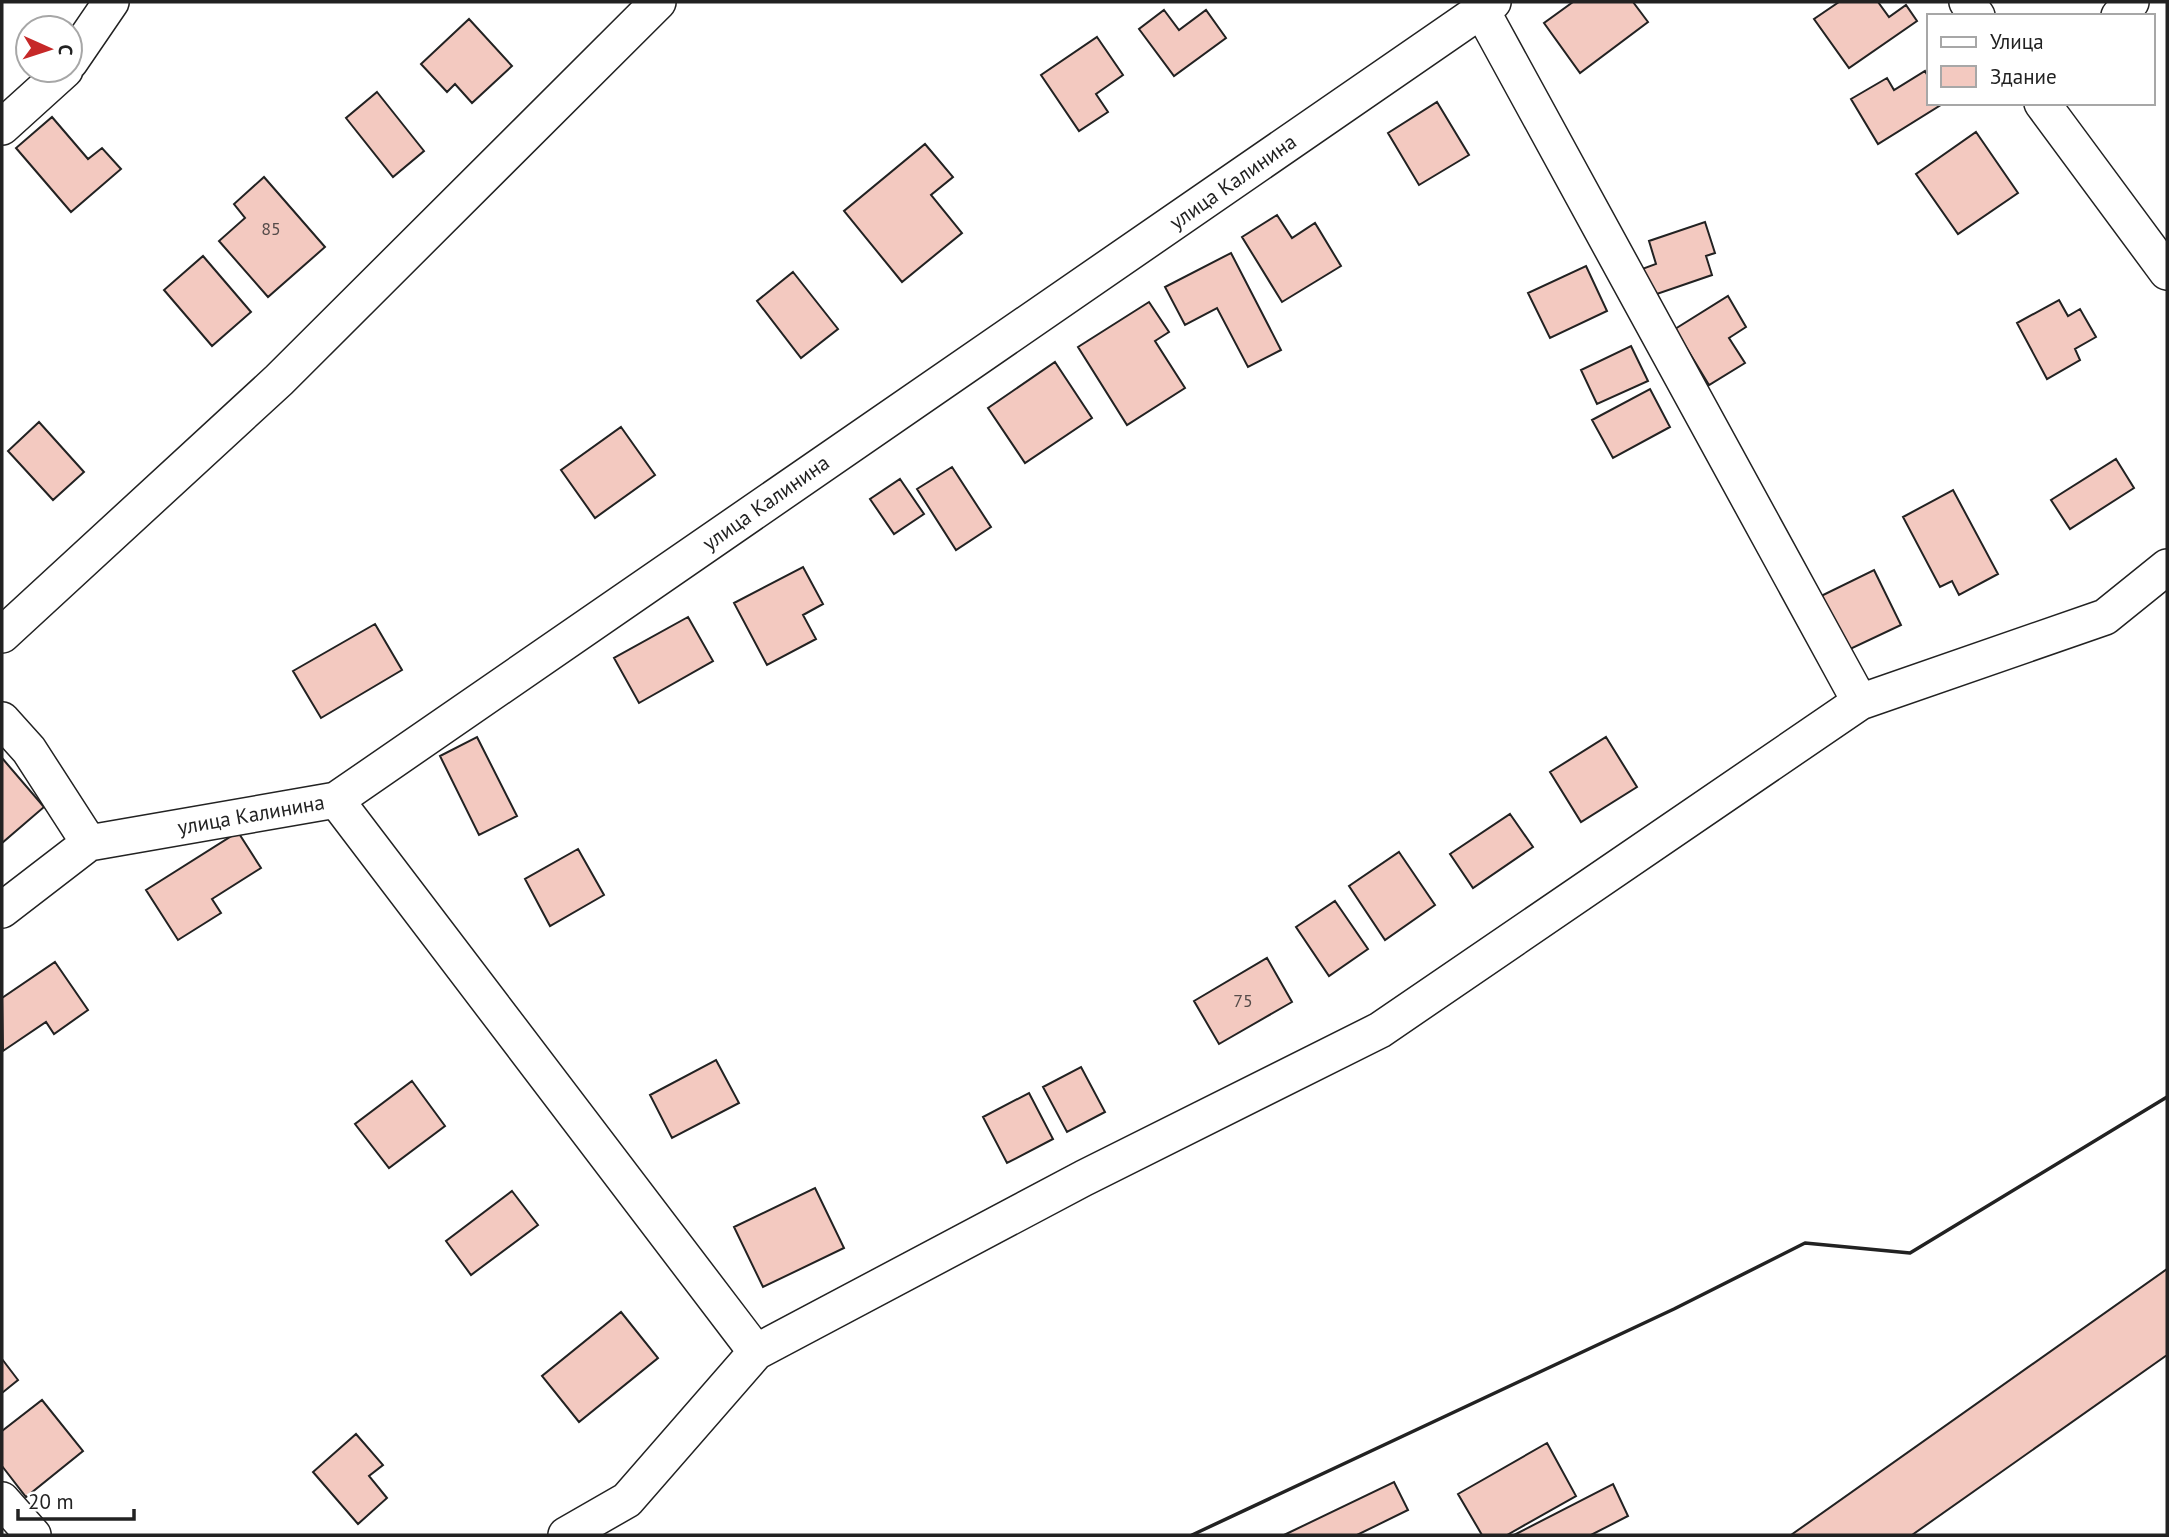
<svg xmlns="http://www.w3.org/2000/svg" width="2169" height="1537" viewBox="0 0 2169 1537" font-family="'PT Sans',sans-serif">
<rect width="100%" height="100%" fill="#fff"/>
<path fill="#f3c9c0" stroke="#222" stroke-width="2" d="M 1573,2 L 1633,2 L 1648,22 L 1580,73 L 1544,23 Z
M 1839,2 L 1878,2 L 1889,17 L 1906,5 L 1917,21 L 1849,68 L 1814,19 Z
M 1164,10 L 1179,30 L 1206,10 L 1226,38 L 1174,76 L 1139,29 Z
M 469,19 L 512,66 L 472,103 L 455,84 L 447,92 L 421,64 Z
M 1097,37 L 1123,75 L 1096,94 L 1108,112 L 1079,131 L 1041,75 Z
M 1925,71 L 1929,78 L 1929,103 L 1944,103 L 1878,144 L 1851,99 L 1887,78 L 1894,90 Z
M 377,92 L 424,151 L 393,177 L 346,118 Z
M 1437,102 L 1469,155 L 1419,185 L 1388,133 Z
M 52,117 L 88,159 L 102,148 L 121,169 L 71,212 L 16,148 Z
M 1976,132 L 2018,193 L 1958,234 L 1916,174 Z
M 925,144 L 953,177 L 931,195 L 962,233 L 902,282 L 844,211 Z
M 264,177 L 325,247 L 268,297 L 219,241 L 245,218 L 234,204 Z
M 1277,215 L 1292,238 L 1315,223 L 1341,266 L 1282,302 L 1242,237 Z
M 1705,222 L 1715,253 L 1706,256 L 1712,275 L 1651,296 L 1642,269 L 1656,264 L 1649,241 Z
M 1231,253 L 1281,350 L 1248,367 L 1217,308 L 1185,325 L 1165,287 Z
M 203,256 L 251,312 L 212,346 L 164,290 Z
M 1586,266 L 1607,311 L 1550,338 L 1528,293 Z
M 793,272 L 838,329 L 801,358 L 757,301 Z
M 1728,296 L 1746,327 L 1729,338 L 1745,363 L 1709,385 L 1675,329 Z
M 2059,300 L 2068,316 L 2080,309 L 2096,337 L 2075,349 L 2080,360 L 2047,379 L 2017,323 Z
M 1149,302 L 1169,332 L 1155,341 L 1185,388 L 1127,425 L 1078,347 Z
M 1631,346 L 1648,381 L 1597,404 L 1581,370 Z
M 1055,362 L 1092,418 L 1025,463 L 988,408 Z
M 1650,389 L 1670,427 L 1613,458 L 1592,420 Z
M 39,422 L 84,472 L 53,500 L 8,451 Z
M 621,427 L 655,475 L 595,518 L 561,470 Z
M 2116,459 L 2134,488 L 2070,529 L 2051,500 Z
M 952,467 L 991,527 L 956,550 L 917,489 Z
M 900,479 L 924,514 L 894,534 L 870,499 Z
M 1953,490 L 1998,574 L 1959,595 L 1952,581 L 1940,587 L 1903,517 Z
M 803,567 L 823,604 L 803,615 L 816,639 L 767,665 L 734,603 Z
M 1874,570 L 1901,625 L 1846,651 L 1819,597 Z
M 688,617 L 713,661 L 639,703 L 614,658 Z
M 375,624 L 402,670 L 321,718 L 293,671 Z
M 477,737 L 517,816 L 479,835 L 440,756 Z
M 1606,737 L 1637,787 L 1581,822 L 1550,772 Z
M 2,758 L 44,807 L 2,843 Z
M 1510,814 L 1533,847 L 1473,888 L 1450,854 Z
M 238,832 L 261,868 L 212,899 L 221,913 L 178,940 L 146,890 Z
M 578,849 L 604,895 L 550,926 L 525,879 Z
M 1399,852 L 1435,905 L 1385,940 L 1349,886 Z
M 1335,901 L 1368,949 L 1329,976 L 1296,927 Z
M 1267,958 L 1292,1002 L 1219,1044 L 1194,1001 Z
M 55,962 L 88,1010 L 54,1034 L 46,1022 L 3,1051 L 2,998 Z
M 716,1060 L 739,1103 L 672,1138 L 650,1095 Z
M 1081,1067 L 1105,1112 L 1067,1132 L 1043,1087 Z
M 412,1081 L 445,1126 L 389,1168 L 355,1124 Z
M 1029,1093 L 1053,1139 L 1007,1163 L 983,1117 Z
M 815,1188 L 844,1248 L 763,1287 L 734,1227 Z
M 512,1191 L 538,1225 L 471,1275 L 446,1241 Z
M 2167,1269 L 2167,1355 L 1912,1535 L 1791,1535 Z
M 621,1312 L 658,1358 L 579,1422 L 542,1376 Z
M 2,1359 L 18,1380 L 2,1393 Z
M 42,1400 L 83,1451 L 26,1497 L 2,1466 L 2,1431 Z
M 356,1434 L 383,1465 L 369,1476 L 387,1498 L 358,1524 L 313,1472 Z
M 1547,1443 L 1576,1496 L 1507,1535 L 1482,1535 L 1458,1494 Z
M 1394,1482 L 1408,1510 L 1357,1535 L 1284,1535 Z
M 1613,1484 L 1628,1516 L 1591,1535 L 1514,1535 Z"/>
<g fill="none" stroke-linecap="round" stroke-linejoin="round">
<g stroke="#222" stroke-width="38">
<path id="minor" d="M 1967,2 L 1977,16
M 1482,11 L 1860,702
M 2119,16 L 2131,2
M 70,62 L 111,2
M 2042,103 L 2167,272
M 2,127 L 65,70
M 2,635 L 279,380 L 658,2
M 2,720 L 29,750 L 89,843
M 336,800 L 756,1352
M 2,910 L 89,843 L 336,800 L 1493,2
M 2,1500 L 33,1535
M 566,1535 L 627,1500 L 756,1352 L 1084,1178 L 1380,1030 L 1860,702 L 2105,617 L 2167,567"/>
</g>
<use href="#minor" stroke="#fff" stroke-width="35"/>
<path stroke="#222" stroke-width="3.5" d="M 1192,1535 L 1674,1309 L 1805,1243 L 1910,1253 L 2167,1097"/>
</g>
<g text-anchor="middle" stroke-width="5" stroke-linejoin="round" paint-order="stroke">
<g font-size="18" fill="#564c4a">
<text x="271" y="235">85</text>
<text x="1243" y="1007">75</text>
</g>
<g font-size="21" fill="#222" stroke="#fff">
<text transform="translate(1233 182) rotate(-35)" y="7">улица Калинина</text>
<text transform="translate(766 503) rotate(-35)" y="7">улица Калинина</text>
<text transform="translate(251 815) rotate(-10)" y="7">улица Калинина</text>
</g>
</g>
<rect width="2169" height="1537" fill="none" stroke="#222222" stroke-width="7"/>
<rect x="1927" y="14" width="228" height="91" fill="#ffffff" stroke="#a7a7a7" stroke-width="2"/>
<rect x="1941" y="37" width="35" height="10" fill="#ffffff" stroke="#a7a7a7" stroke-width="2"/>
<text x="1990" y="49" font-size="21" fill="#222222">Улица</text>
<rect x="1941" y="66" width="35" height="21" fill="#f3c9c0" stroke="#a7a7a7" stroke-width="2"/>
<text x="1990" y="84" font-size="21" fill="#222222">Здание</text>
<g transform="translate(49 49) rotate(93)"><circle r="33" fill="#ffffff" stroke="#a7a7a7" stroke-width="2"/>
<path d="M0-5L12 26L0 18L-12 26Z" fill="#c62828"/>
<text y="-10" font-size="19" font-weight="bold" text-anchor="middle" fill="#222222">С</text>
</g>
<path d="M18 1509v10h116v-10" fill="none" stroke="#222222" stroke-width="3.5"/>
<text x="28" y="1509" font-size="21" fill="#222222" stroke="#ffffff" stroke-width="5" paint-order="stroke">20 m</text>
</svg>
